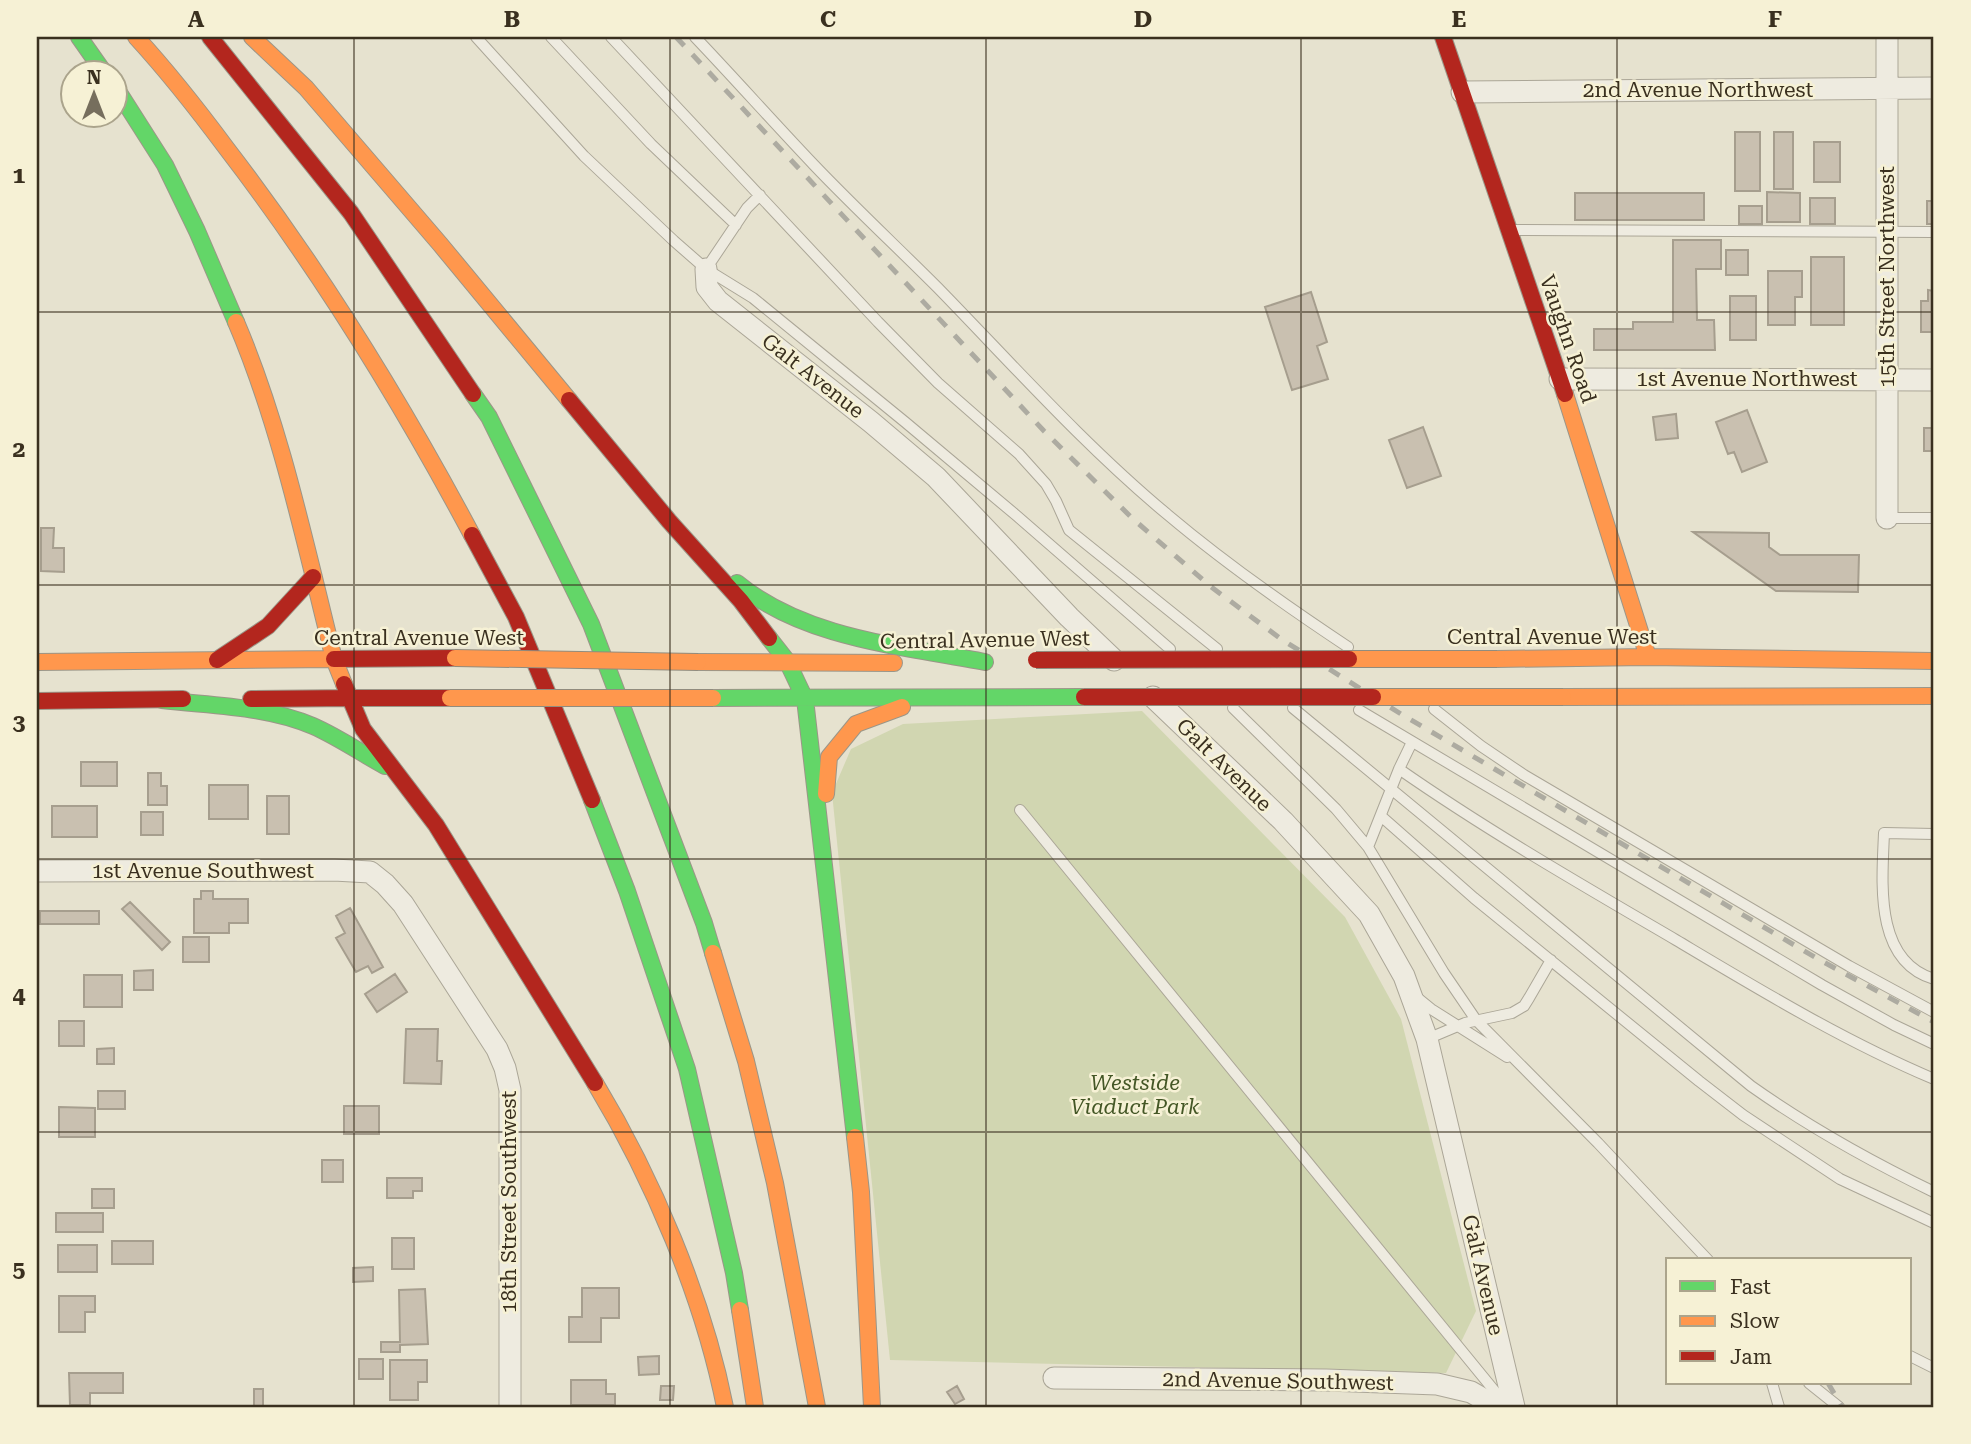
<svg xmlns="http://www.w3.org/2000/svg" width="1971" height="1444" viewBox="0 0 1971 1444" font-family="'Roboto Serif',serif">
<rect width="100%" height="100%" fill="#e6e2cf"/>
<path fill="#d1d6b1" d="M 1142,711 L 1345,917 L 1401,1019 L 1476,1311 L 1446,1373 L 890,1360 L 832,793 L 851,749 L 903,724 Z"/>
<path fill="#c9c0b0" stroke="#a69e8e" stroke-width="2" d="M 1735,132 L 1760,132 L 1760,191 L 1735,191 Z
M 1774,132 L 1793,132 L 1793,189 L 1774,189 Z
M 1814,142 L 1840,142 L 1840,182 L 1814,182 Z
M 1767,192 L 1800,193 L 1800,222 L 1767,222 Z
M 1575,193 L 1704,193 L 1704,220 L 1575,220 Z
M 1810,198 L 1835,198 L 1835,224 L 1810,224 Z
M 1927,201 L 1934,201 L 1934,224 L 1927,224 Z
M 1739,206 L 1762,206 L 1762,224 L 1739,224 Z
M 1673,240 L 1721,240 L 1721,269 L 1696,269 L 1697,320 L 1714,320 L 1715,350 L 1594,350 L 1594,329 L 1633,329 L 1633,322 L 1673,322 Z
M 1726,250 L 1748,250 L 1748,275 L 1726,275 Z
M 1811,257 L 1844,257 L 1844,325 L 1811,325 Z
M 1768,271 L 1802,271 L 1802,297 L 1795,297 L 1795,325 L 1768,325 Z
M 1928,290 L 1934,291 L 1934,332 L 1921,332 L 1921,301 L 1928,301 Z
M 1311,292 L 1327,342 L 1317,346 L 1328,379 L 1292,390 L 1265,307 Z
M 1730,296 L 1756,296 L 1756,340 L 1730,340 Z
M 1747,410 L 1767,462 L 1742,472 L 1734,452 L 1728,454 L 1716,422 Z
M 1676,414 L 1678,438 L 1656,440 L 1653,417 Z
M 1423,427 L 1441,476 L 1407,488 L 1389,440 Z
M 1924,428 L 1934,428 L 1934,451 L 1924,451 Z
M 41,528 L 54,528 L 53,548 L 64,548 L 64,572 L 41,571 Z
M 1693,532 L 1769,533 L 1769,547 L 1780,555 L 1859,555 L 1858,592 L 1776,591 Z
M 81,762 L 117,762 L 117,786 L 81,786 Z
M 148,773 L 161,773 L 161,786 L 167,786 L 167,805 L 148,805 Z
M 209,785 L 248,785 L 248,819 L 209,819 Z
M 267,796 L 289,796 L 289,834 L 267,834 Z
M 52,806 L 97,806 L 97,837 L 52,837 Z
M 141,812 L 163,812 L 163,835 L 141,835 Z
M 201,891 L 213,891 L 213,899 L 248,899 L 248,923 L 229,923 L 229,933 L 194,933 L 194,899 L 201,899 Z
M 130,902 L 170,942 L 162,950 L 122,909 Z
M 350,908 L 383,967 L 372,973 L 368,966 L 356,972 L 336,938 L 345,933 L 336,916 Z
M 40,911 L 99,911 L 99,924 L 40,924 Z
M 183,937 L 209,937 L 209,962 L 183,962 Z
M 153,970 L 153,990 L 134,990 L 134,971 Z
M 395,974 L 407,992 L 377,1012 L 365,994 Z
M 84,975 L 122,975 L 122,1007 L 84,1007 Z
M 59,1021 L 84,1021 L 84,1046 L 59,1046 Z
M 406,1029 L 438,1029 L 437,1061 L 442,1061 L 441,1084 L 404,1083 Z
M 114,1048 L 114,1064 L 97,1064 L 97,1049 Z
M 98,1091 L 125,1091 L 125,1109 L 98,1109 Z
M 344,1106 L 379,1106 L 379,1134 L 344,1134 Z
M 59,1107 L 95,1108 L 95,1137 L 59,1137 Z
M 322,1160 L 343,1160 L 343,1182 L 322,1182 Z
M 387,1178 L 422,1178 L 422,1191 L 413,1191 L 413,1198 L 387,1198 Z
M 92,1189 L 114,1189 L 114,1208 L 92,1208 Z
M 56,1213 L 103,1213 L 103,1232 L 56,1232 Z
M 392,1238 L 414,1238 L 414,1269 L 392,1269 Z
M 112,1241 L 153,1241 L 153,1264 L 112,1264 Z
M 58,1245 L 97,1245 L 97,1272 L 58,1272 Z
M 373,1267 L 373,1281 L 353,1282 L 353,1268 Z
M 582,1288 L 619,1288 L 619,1318 L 601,1318 L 601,1342 L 569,1342 L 569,1317 L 582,1317 Z
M 425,1289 L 428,1344 L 400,1345 L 400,1352 L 381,1352 L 381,1342 L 400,1342 L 399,1290 Z
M 59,1296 L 95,1296 L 95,1312 L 85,1312 L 85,1332 L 59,1332 Z
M 659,1356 L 659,1374 L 639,1375 L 638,1357 Z
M 359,1359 L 383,1359 L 383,1379 L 359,1379 Z
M 390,1360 L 427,1360 L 427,1382 L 418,1382 L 418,1400 L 390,1400 Z
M 69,1373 L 123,1373 L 123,1393 L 90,1393 L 90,1405 L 70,1405 Z
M 571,1380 L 606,1380 L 606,1394 L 615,1394 L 615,1405 L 571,1405 Z
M 661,1386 L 674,1386 L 673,1400 L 660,1400 Z
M 957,1386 L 964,1399 L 955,1404 L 947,1392 Z
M 254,1389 L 263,1389 L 263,1407 L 254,1407 Z"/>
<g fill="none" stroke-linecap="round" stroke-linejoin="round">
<g stroke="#aba697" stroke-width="12">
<path id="lane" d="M 476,37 L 584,156 L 674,241 L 706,269 L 753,298 L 905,422 L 1017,516 L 1170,649
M 551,37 L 651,144 L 736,225
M 611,37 L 878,322 L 938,383 L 1019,454 L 1046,484 L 1056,501 L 1069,530 L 1217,649
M 695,37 C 735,79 774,123 814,165 C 854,207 897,247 938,288 C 1013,365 1085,446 1168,515 C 1225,563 1286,606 1348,647
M 1512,230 L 1934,232
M 706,269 L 747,208 L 760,195
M 1887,518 L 1934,518
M 1233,708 L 1336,809 L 1368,847 L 1444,973 L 1476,1020 L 1598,1143 L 1708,1260
M 1293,708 L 1751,1086 C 1809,1127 1870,1161 1934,1192
M 1434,709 L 1481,746 L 1524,775 L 1849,966 L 1934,1012
M 1359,710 L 1822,985 L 1894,1025 L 1934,1044
M 1399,769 C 1488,831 1582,885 1676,940 C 1760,990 1844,1041 1934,1079
M 1020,810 L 1506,1405
M 1382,817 L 1474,898 L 1699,1081 L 1743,1115 L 1840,1179 L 1934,1223
M 1934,834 L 1884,833 C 1882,883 1874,961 1934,979
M 1368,847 L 1399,769 L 1412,742
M 1415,996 L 1431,1009 L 1507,1057
M 1427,1039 L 1465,1023 L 1512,1013 L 1524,1006 L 1529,998 L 1551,960
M 1910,1356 L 1934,1368
M 1772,1383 L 1779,1407
M 1809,1383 L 1839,1407"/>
</g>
<g stroke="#aba697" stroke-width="23">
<path id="street" d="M 1462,92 L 1934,88
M 706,269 L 707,287 L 718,301 L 871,422 L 936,477 L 1069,617 L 1114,660
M 1560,379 L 1934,380
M 1887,518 L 1887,37
M 1153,697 L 1283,821 L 1369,914 L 1404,976 L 1427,1039 L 1514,1407
M 37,871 L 334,870 L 370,872 L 385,884 L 403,904 L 497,1049 L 505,1068 L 510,1090 L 510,1407
M 1054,1378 L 1326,1380 L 1437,1384 L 1471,1392 L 1497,1407"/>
</g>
<g stroke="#9b9688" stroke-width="18">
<path id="fast" d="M 79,37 L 105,74
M 116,88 L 165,165 L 197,231 L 236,322
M 473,394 L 489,417 L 591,624 L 704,923 L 713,953
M 737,583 C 805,639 902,646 985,662
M 769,638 L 787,661 L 805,699 L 855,1137
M 713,698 L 1084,697
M 162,700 C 212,706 266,706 313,726 C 338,737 361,753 385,766
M 592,800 L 627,891 L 687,1069 L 734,1273 L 740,1310"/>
</g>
<g stroke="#9b9688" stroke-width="18">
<path id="slow" d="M 136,37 C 169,73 198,110 227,149 C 320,270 400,400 472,535
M 252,37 L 306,88 L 440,244 L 569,400
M 236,322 C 281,427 306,548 334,659 L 344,684
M 1565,394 L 1648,657
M 1497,659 L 1648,657 L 1934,661
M 37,662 L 334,659
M 698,662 L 894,663
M 1563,697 L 1934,696
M 826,794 L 829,757 L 856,724 L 902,707
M 713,953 L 746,1061 L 775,1183 L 817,1407
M 595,1083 C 653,1179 703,1297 725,1407
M 855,1137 L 861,1192 L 872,1407
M 740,1310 L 755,1407"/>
</g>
<g stroke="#9b9688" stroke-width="18">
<path id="jam" d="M 210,37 L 351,213 L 473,394
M 1443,37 L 1565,394
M 569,400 L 669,521 L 741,601 L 769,638
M 472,535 L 516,617 L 592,800
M 334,659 L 455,658
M 217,660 L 268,626 L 313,577
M 344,684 L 363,729 L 436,825 L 595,1083
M 351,698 L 450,698
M 251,699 L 351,698
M 37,701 L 183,699"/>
</g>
<use href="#lane" stroke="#eeebe0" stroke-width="10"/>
<use href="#street" stroke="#eeebe0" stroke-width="21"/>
<use href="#fast" stroke="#63d668" stroke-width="16"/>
<use href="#slow" stroke="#ff974d" stroke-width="16"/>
<use href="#jam" stroke="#b3261e" stroke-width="16"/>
<path stroke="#adaba1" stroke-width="5" stroke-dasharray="12 12" stroke-linecap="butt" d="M 676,37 L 1044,431 L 1132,518 L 1210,586 L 1281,639 L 1401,714 L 1818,959 L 1934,1022
M 1828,1383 L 1842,1407"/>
<g stroke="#918c7e" stroke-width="18" stroke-linecap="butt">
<path id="slow-bridge" d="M 455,658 L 698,662
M 1349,659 L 1497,659
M 1373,697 L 1563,697
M 450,698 L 713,698"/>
</g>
<g stroke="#918c7e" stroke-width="18" stroke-linecap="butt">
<path id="jam-bridge" d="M 1036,660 L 1349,659
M 1084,697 L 1373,697"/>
</g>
<use href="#slow-bridge" stroke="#ff974d" stroke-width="16"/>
<use href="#jam-bridge" stroke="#b3261e" stroke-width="16"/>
</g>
<path fill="none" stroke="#3a301f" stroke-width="2" stroke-opacity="0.55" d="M 354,37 L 354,1407M 670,37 L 670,1407M 986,37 L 986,1407M 1301,37 L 1301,1407M 1617,37 L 1617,1407M 37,312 L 1934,312M 37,585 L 1934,585M 37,859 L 1934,859M 37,1132 L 1934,1132"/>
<g text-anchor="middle" stroke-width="5" stroke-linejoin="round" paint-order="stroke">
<g font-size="21" fill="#3a301f" stroke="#f6f1d5">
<text x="1698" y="97">2nd Avenue Northwest</text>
<text transform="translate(1887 277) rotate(-90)" y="7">15th Street Northwest</text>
<text transform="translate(1568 339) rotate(71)" y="7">Vaughn Road</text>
<text transform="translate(813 376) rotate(38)" y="7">Galt Avenue</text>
<text x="1747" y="386">1st Avenue Northwest</text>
<text x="1552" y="644">Central Avenue West</text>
<text x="419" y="645">Central Avenue West</text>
<text transform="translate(985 640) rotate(-1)" y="7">Central Avenue West</text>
<text transform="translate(1224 765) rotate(44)" y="7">Galt Avenue</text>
<text x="203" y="878">1st Avenue Southwest</text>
<text transform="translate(509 1202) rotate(-90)" y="7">18th Street Southwest</text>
<text transform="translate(1483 1275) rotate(77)" y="7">Galt Avenue</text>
<text transform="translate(1278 1381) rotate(1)" y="7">2nd Avenue Southwest</text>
</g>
<g font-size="21" font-style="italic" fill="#445726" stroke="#f6f1d5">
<text x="1135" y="1090">Westside<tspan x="1135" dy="24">Viaduct Park</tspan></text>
</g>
</g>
<rect width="1971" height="1444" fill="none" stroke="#f6f1d5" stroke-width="77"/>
<rect x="1666" y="1258" width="245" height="126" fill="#f6f1d5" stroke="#aba48c" stroke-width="2"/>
<rect x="1680" y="1281" width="35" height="10" fill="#63d668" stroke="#aba48c" stroke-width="2"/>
<text x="1730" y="1294" font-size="21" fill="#3a301f">Fast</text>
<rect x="1680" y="1316" width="35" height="10" fill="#ff974d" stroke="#aba48c" stroke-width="2"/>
<text x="1730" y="1328" font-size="21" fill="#3a301f">Slow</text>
<rect x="1680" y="1351" width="35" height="10" fill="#b3261e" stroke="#aba48c" stroke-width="2"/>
<text x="1730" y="1364" font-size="21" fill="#3a301f">Jam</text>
<g transform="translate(94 94)"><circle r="33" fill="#f6f1d5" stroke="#aba48c" stroke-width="2"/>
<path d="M0-5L12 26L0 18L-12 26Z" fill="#766e5d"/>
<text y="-10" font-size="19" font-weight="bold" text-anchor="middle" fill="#3a301f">N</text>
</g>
<rect x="38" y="38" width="1894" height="1368" fill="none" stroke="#3a301f" stroke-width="2.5"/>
<g font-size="23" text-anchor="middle" font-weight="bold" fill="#3a301f">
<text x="196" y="27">A</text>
<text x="512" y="27">B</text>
<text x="828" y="27">C</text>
<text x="1143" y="27">D</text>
<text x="1459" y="27">E</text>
<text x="1775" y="27">F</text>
<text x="19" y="183">1</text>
<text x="19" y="457">2</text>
<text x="19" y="730">3</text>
<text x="19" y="1003">4</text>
<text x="19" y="1277">5</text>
</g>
</svg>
